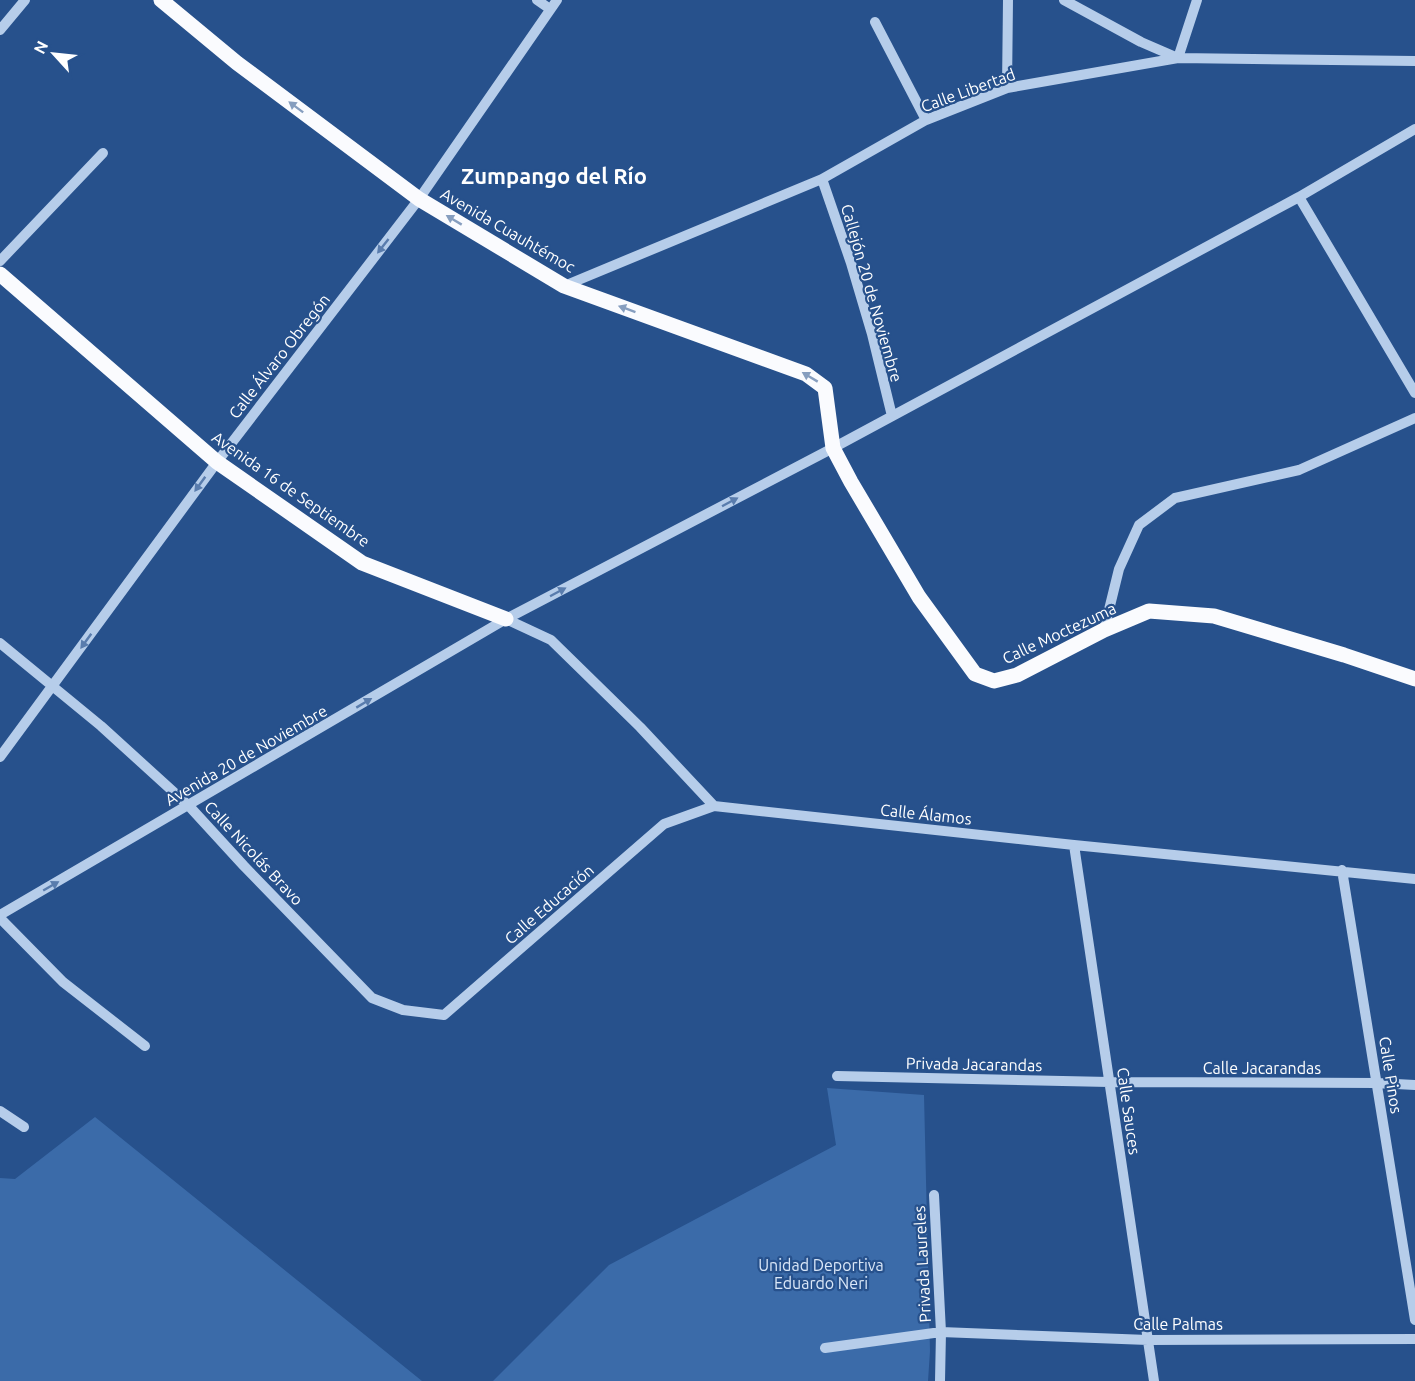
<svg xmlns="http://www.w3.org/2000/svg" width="1415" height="1381" viewBox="0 0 1415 1381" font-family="Ubuntu,sans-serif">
<rect width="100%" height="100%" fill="#27518c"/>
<path fill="#3b6ba9" d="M 827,1088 L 924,1095 L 930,1351 L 928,1381 L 493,1381 L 609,1265 L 836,1145 Z
M 95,1117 L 422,1381 L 0,1381 L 0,1178 L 15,1179 Z"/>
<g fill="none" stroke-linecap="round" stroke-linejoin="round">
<path stroke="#b6cdea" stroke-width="10" d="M 537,0 L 550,9
M 1064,0 L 1141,42 L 1178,58 L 1197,0
M 875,22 L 926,120
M 0,30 L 25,0
M 1007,88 L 1008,0
M 822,179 L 851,263 L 872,334 L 892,416
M 1299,197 L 1415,393
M 0,261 L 103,153
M 564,286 L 822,179 L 926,120 L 1007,88 L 1178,58 L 1415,61
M 506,619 L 551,640 L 640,727 L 714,806 L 1074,845 L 1415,879
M 1104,630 L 1119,569 L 1139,525 L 1175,498 L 1299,470 L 1415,418
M 0,643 L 101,726 L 189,806 L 244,866 L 372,998 L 403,1010 L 444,1015 L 664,824 L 714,806
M 0,757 L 217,462 L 419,199 L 557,0
M 1074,845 L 1154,1381
M 1342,870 L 1415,1320
M 0,915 L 506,619 L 833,448 L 1299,197 L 1415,129
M 0,918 L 63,982 L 145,1046
M 837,1076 L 1109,1082 L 1377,1083 L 1415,1085
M 0,1111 L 24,1127
M 934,1195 L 941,1332 L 940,1381
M 825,1348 L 941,1332 L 1148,1340 L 1415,1339"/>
<path stroke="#fafbfe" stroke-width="15" d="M 161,0 L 237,63 L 419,199 L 564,286 L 806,374 L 825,388 L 833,448 L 851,482 L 919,597 L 975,674 L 994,681 L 1017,675 L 1104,630 L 1149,611 L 1214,616 L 1344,655 L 1415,679
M 0,274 L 217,462 L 362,563 L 506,619"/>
</g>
<defs><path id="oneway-solid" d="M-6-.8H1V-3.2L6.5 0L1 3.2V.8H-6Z" transform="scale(1.5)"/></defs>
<g fill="#869ebf">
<use href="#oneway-solid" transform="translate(296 107) rotate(-143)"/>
<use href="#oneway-solid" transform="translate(454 220) rotate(-149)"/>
<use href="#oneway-solid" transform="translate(627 309) rotate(-160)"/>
<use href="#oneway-solid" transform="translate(810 377) rotate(-149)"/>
</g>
<g fill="#597cad">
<use href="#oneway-solid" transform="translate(383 246) rotate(128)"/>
<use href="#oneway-solid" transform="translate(200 484) rotate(126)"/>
<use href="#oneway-solid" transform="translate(730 502) rotate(-28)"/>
<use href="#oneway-solid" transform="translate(558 592) rotate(-28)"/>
<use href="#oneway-solid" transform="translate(86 641) rotate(126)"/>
<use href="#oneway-solid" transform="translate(364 703) rotate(-31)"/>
<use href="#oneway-solid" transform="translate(51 886) rotate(-30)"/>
</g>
<g text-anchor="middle" stroke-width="4.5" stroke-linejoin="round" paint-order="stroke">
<g font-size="16" fill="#fff" stroke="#27518c">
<text transform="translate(968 90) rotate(-20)" y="6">Calle Libertad</text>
<text transform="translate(508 230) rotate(30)" y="6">Avenida Cuauhtémoc</text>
<text transform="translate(872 293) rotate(74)" y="6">Callejón 20 de Noviembre</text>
<text transform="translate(279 356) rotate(-52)" y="6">Calle Álvaro Obregón</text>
<text transform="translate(291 489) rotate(35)" y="6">Avenida 16 de Septiembre</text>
<text transform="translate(1059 633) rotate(-25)" y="6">Calle Moctezuma</text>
<text transform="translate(246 755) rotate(-30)" y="6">Avenida 20 de Noviembre</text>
<text transform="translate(926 814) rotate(6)" y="6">Calle Álamos</text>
<text transform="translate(254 853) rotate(47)" y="6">Calle Nicolás Bravo</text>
<text transform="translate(549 904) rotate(-41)" y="6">Calle Educación</text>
<text transform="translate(974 1064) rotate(1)" y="6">Privada Jacarandas</text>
<text x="1262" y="1074">Calle Jacarandas</text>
<text transform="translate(1391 1075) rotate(81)" y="6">Calle Pinos</text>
<text transform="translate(1129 1111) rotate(82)" y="6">Calle Sauces</text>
<text transform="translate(922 1264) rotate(-93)" y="6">Privada Laureles</text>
<text x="1178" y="1330">Calle Palmas</text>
</g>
<g font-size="16" fill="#dae7f8" stroke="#27518c">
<text x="821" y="1271">Unidad Deportiva<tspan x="821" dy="18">Eduardo Neri</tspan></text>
</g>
<g font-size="22" font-weight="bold" fill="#fff" stroke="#27518c">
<text x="554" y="184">Zumpango del Río</text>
</g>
</g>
<g transform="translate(54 54) rotate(297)" stroke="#27518c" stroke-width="4.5" paint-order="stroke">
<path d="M0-4.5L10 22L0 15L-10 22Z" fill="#ffffff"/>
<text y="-9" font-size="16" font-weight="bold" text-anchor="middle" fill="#ffffff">N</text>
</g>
</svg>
